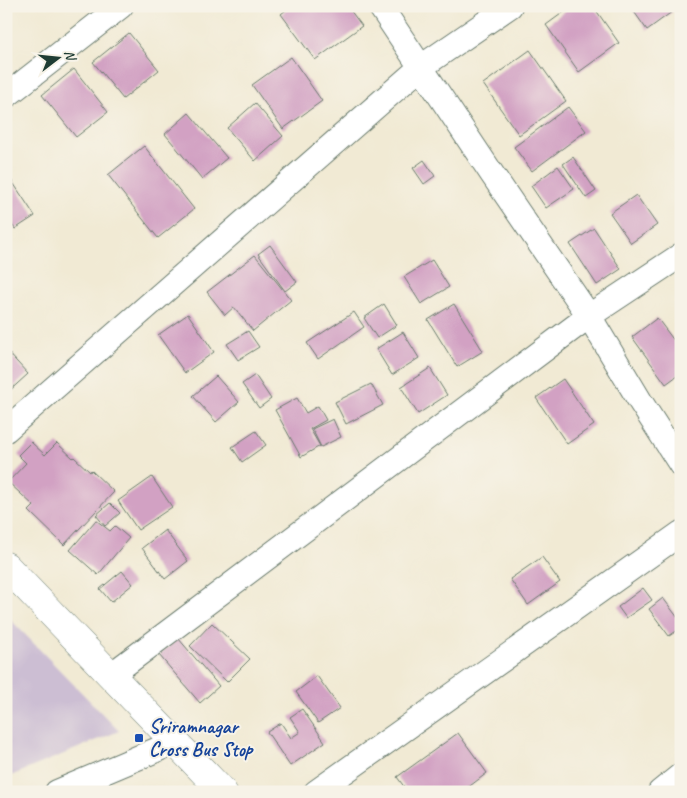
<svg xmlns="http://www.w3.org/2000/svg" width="687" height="798" viewBox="0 0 687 798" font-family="Caveat,sans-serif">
<rect width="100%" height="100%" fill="#f7f3e8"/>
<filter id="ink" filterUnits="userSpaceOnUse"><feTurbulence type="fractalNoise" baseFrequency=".02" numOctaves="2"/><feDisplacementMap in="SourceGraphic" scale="10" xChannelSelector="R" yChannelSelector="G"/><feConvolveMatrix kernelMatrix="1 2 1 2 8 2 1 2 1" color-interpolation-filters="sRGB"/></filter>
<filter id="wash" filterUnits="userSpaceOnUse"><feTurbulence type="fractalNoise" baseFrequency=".0096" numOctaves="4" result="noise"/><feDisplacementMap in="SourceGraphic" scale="20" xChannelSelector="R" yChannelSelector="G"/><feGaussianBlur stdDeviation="1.12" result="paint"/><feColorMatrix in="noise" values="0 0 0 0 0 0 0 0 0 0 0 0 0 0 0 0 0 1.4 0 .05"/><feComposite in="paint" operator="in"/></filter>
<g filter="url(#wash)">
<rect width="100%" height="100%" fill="#f1ead4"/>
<path fill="#ccbed3" d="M 6,615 L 119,731 L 6,778 Z"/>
<g id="blocks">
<path fill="#d2a1c3" d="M 291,6 L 347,6 L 362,26 L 315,60 L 281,14 Z
M 572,6 L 593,6 L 619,43 L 579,72 L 546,25 Z
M 630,6 L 680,6 L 647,30 Z
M 129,33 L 159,70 L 123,99 L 93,62 Z
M 530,50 L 566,101 L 519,135 L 483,84 Z
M 291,57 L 322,101 L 283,129 L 252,85 Z
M 74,69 L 108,112 L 76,137 L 42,95 Z
M 255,103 L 283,136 L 255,161 L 227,128 Z
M 568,107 L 586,131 L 532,171 L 514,147 Z
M 189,113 L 227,158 L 202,179 L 165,134 Z
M 144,146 L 194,209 L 158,238 L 108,175 Z
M 573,157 L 596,191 L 586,198 L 563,164 Z
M 424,160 L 435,176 L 424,184 L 413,168 Z
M 558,166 L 574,189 L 546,208 L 531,186 Z
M 6,172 L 35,216 L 15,229 L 6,216 Z
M 636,195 L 657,225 L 631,243 L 610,213 Z
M 594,228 L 621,269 L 597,285 L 570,244 Z
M 270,245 L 297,282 L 285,291 L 258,254 Z
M 255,255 L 291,300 L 253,331 L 234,307 L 225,315 L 207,292 Z
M 432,260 L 449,287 L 421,304 L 404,277 Z
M 384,304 L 397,325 L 377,338 L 364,318 Z
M 454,304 L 483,351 L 457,367 L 428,320 Z
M 354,312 L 364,327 L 318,359 L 307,343 Z
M 188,314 L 214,352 L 185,373 L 158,335 Z
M 657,318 L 681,350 L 681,373 L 666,384 L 632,337 Z
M 248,331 L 259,347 L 238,360 L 227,344 Z
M 403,332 L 419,358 L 392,375 L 376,349 Z
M 6,350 L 28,374 L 6,394 Z
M 430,368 L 447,395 L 418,414 L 401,387 Z
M 255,375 L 271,399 L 259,408 L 242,384 Z
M 216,376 L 239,402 L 216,422 L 193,396 Z
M 563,379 L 594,425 L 567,444 L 536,398 Z
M 371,384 L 383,405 L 346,424 L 335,402 Z
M 297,398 L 306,413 L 318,406 L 326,420 L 310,429 L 320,446 L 301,457 L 275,410 Z
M 333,419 L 341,437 L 321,447 L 312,429 Z
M 256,431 L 266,445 L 242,462 L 232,447 Z
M 31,442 L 45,455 L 57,443 L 73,458 L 74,457 L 90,472 L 91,470 L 114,492 L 64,545 L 29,511 L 34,506 L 8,482 L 26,463 L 18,455 Z
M 152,477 L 172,507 L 138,530 L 118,501 Z
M 110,503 L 120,513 L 105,526 L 96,515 Z
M 96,520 L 110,531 L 115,526 L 129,538 L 98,575 L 70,550 Z
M 165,530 L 188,561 L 165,579 L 142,548 Z
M 542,557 L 560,582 L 528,605 L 510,579 Z
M 122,571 L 133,584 L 111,602 L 100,589 Z
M 643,588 L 652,600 L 626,618 L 618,607 Z
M 663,598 L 681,622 L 681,628 L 669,636 L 649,609 Z
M 212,623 L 250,659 L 227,682 L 190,646 Z
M 178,638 L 219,686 L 200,703 L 159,655 Z
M 317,676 L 340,708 L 318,723 L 296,692 Z
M 302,709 L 325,742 L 290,766 L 267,732 L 281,723 L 291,738 L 300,732 L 290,717 Z
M 458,733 L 487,773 L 462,792 L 408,792 L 397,777 Z"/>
</g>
</g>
<g filter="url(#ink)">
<use href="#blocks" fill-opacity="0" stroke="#687a6c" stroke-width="1"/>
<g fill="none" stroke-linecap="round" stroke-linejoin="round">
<g stroke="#687a6c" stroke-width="26">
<path id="street" d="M 380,6 L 492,174 L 589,316 L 640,401 L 681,465
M 6,96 L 121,6
M 6,430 L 421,67 L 510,6
M 111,675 L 589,316 L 681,255
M 57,792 L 175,742
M 316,792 L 681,533
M 660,792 L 681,775"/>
</g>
<g stroke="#687a6c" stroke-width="29">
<path id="secondary" d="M 6,566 L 223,792"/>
</g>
<use href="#street" stroke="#fff" stroke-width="24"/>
<use href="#secondary" stroke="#fff" stroke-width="28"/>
</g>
</g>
<rect fill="#1a4fb4" stroke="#f7f3e8" stroke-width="2" x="134" y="733" width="10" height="10" rx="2.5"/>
<g text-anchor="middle" stroke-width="4" stroke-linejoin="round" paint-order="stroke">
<g font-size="20" font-weight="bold" fill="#164399" stroke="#f7f3e8" text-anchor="start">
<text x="149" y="733">Sriramnagar<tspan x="149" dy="23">Cross Bus Stop</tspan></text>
</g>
</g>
<rect width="687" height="798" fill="none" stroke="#f7f3e8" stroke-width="25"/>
<g transform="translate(58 58) rotate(74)" stroke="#f7f3e8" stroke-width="4" paint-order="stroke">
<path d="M0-4L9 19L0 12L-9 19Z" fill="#1f3d34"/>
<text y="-8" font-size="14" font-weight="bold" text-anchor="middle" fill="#1f3d34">N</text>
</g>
</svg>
